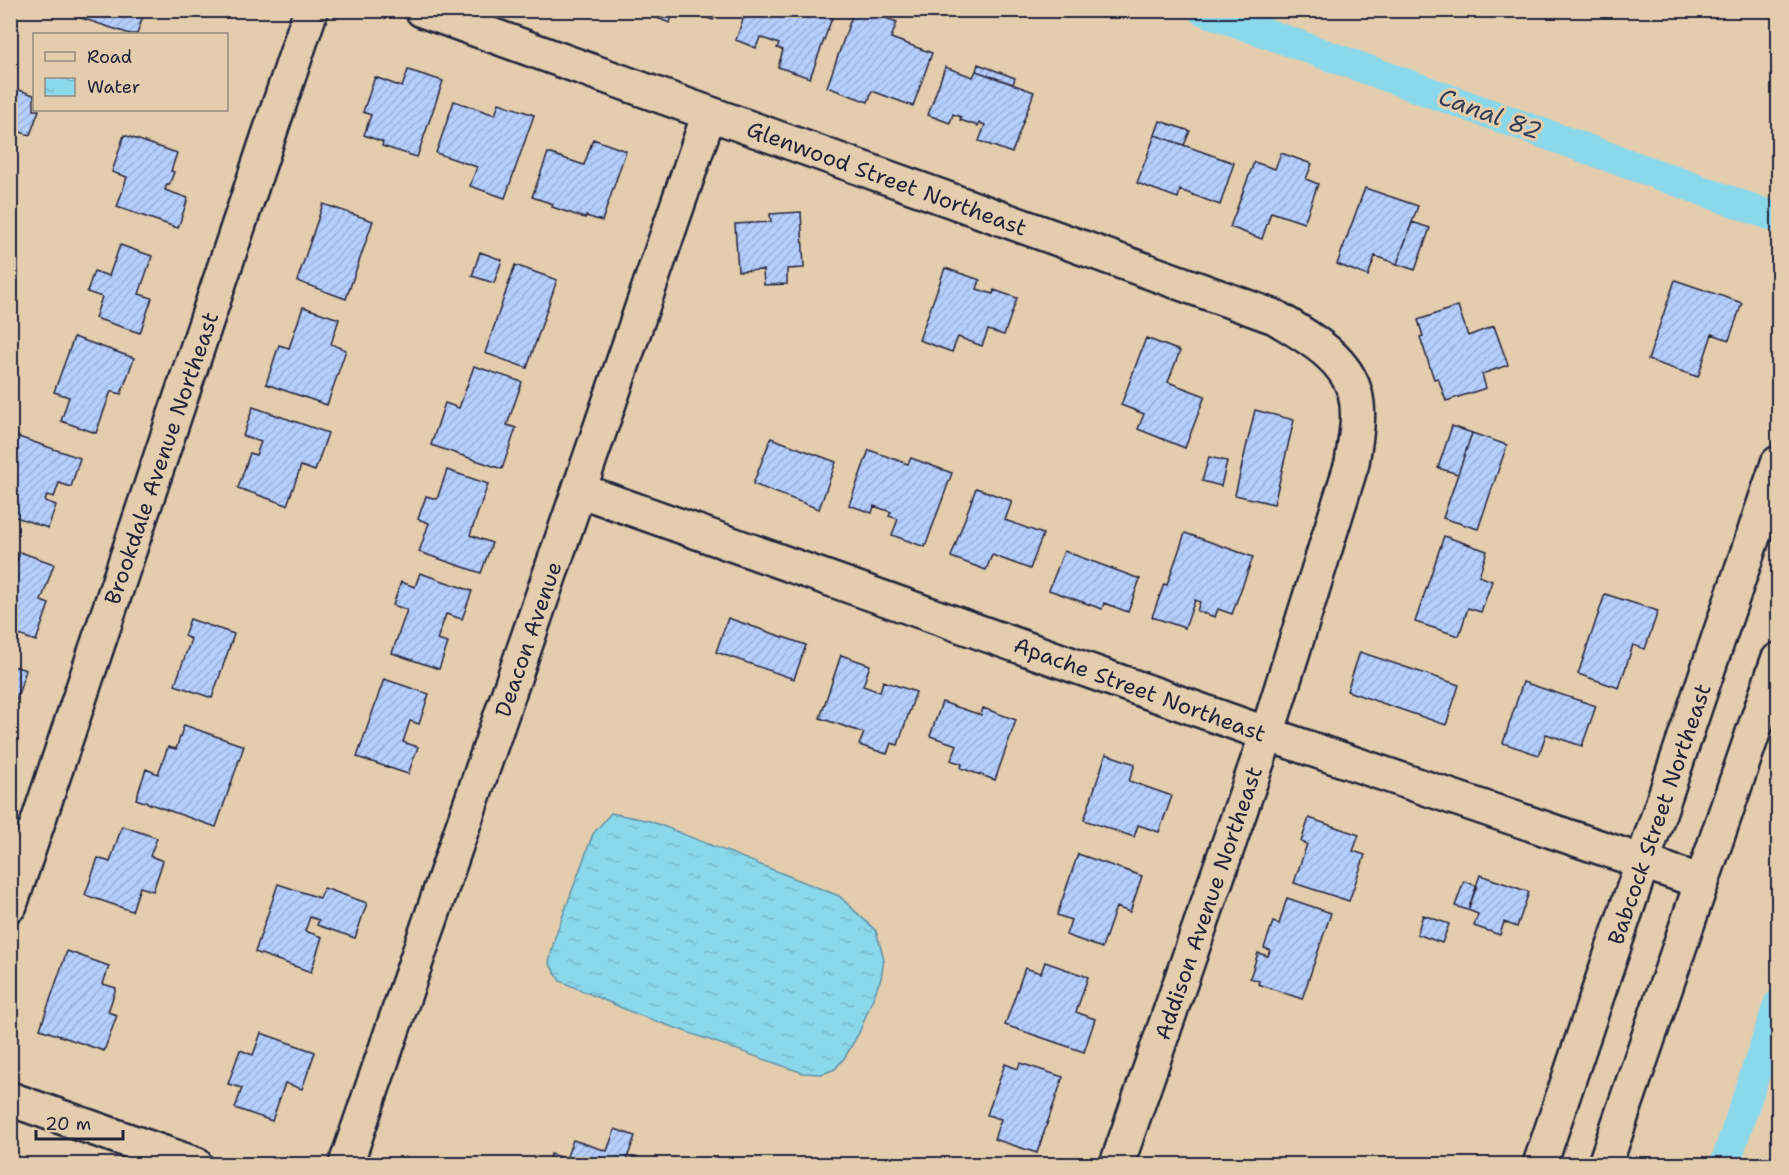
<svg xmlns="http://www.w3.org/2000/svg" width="1789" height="1175" viewBox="0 0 1789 1175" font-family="'Shantell Sans',sans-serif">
<defs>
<pattern id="water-ripples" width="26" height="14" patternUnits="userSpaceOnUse" patternTransform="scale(1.5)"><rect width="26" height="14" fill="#8bd8eb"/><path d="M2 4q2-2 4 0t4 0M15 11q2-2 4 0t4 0" fill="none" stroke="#78b9ca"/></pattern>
<pattern id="building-hatch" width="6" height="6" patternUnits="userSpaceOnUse" patternTransform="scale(1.5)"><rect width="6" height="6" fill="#b5cefc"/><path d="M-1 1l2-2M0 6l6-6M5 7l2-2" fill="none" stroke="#9bb1d9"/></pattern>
</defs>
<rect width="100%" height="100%" fill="#e3cdad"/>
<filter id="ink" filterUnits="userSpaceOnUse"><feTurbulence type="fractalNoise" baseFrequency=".0167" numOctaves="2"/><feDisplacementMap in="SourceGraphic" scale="12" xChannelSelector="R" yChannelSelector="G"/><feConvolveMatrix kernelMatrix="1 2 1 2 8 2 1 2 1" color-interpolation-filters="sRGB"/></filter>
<g filter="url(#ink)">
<path fill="url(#water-ripples)" stroke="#618fa5" stroke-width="1.5" d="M 611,813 L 650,821 L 839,896 L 876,931 L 884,959 L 881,978 L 859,1033 L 845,1057 L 835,1069 L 822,1074 L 803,1073 L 636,1014 L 560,981 L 549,963 L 555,937 L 593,834 Z"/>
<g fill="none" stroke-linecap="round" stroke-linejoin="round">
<path stroke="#8bd8eb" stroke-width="30" d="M 1202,10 L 1778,218
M 1725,1164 L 1778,1005"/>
</g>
<path fill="url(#building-hatch)" stroke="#22223b" stroke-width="1.5" d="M 73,10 L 145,10 L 137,34 L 130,34 L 72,15 Z
M 636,10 L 674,10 L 670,23 Z
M 685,10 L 717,10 L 713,20 Z
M 746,10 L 835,10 L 810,78 L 778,67 L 783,50 L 777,48 L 779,44 L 760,37 L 756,48 L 736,40 Z
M 854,10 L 864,10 L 897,22 L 891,38 L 932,53 L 913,106 L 872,91 L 868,102 L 827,87 Z
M 978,64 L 1015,78 L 1013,84 L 976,71 Z
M 945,67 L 973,77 L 976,71 L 1034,92 L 1012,153 L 979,141 L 985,125 L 979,123 L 978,126 L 960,120 L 961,117 L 953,114 L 950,123 L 928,115 Z
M 408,70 L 443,81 L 417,157 L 382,146 L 383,142 L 364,135 L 371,115 L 363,112 L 375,77 L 402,87 Z
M 10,87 L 34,95 L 34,110 L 39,110 L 30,135 L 10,129 Z
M 454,101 L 495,115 L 499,103 L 534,115 L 505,198 L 470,186 L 477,167 L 436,153 Z
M 1160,121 L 1190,131 L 1184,145 L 1155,135 Z
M 124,135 L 177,153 L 171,171 L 174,172 L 169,185 L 167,184 L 165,190 L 188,198 L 178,228 L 117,207 L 127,177 L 112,172 Z
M 1155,135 L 1234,163 L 1220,205 L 1180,190 L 1178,198 L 1137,183 Z
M 593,139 L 626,151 L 602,221 L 586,216 L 585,218 L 552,207 L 553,204 L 532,197 L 548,153 L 584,165 Z
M 1281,153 L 1312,164 L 1306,179 L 1318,184 L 1304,223 L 1271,212 L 1262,239 L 1230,227 L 1254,162 L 1275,169 Z
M 1365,188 L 1418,206 L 1397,264 L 1375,256 L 1368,276 L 1337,264 Z
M 323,204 L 373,221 L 346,299 L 297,281 Z
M 801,212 L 804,268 L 787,269 L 787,284 L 764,285 L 763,270 L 738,271 L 735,224 L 771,222 L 770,214 Z
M 1412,222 L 1430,228 L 1415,270 L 1397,264 Z
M 120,245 L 152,256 L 139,294 L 152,298 L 140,333 L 95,318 L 102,297 L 87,292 L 94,271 L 109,276 Z
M 480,252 L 502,260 L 494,283 L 472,276 Z
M 515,265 L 557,280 L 527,368 L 485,353 Z
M 945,268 L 980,280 L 977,289 L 993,294 L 994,290 L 1017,298 L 1004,335 L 988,330 L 982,346 L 958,337 L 952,352 L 919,340 Z
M 1675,280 L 1742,303 L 1729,340 L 1712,334 L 1698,377 L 1648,360 Z
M 1458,306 L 1468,336 L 1494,326 L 1508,365 L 1482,374 L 1486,388 L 1446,401 L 1438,378 L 1434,379 L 1420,337 L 1423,336 L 1418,320 Z
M 303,307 L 339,319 L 331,344 L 346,350 L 327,405 L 266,384 L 279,345 L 289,348 Z
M 74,337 L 134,358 L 121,394 L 111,391 L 96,433 L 61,421 L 69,397 L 54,392 Z
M 1146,338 L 1180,351 L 1168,382 L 1205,396 L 1185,448 L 1138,429 L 1144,414 L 1121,405 Z
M 474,366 L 522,382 L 507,425 L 516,428 L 502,469 L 431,445 L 445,403 L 459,408 Z
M 253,407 L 328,433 L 315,471 L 301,466 L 287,505 L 238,488 L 250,453 L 256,455 L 261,442 L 243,436 Z
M 1255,410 L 1294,420 L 1274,504 L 1235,495 Z
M 1452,426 L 1472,433 L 1458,474 L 1438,468 Z
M 1472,433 L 1507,445 L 1478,529 L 1443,518 Z
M 10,434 L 80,458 L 71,487 L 59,483 L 54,497 L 47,495 L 45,501 L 56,505 L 48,528 L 10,515 Z
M 771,438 L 836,462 L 819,509 L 753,484 Z
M 869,450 L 908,464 L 911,458 L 952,473 L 925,547 L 892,535 L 898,519 L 889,516 L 891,512 L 874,506 L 872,513 L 849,505 Z
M 1209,457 L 1227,461 L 1221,486 L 1202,481 Z
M 447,470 L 488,484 L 470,535 L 492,543 L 481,573 L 419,552 L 429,523 L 418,519 L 426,496 L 437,499 Z
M 976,488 L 1012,501 L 1005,520 L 1043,534 L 1030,569 L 992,555 L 986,570 L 951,557 Z
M 1185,533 L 1253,557 L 1232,614 L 1218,609 L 1215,617 L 1197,611 L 1200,602 L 1195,600 L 1185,628 L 1152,617 L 1164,584 L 1167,585 Z
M 1444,536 L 1487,551 L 1479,576 L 1492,581 L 1481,612 L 1468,608 L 1459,636 L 1415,622 Z
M 1064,551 L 1140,579 L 1128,612 L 1104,603 L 1102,609 L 1049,590 Z
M 20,552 L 54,564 L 41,601 L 49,604 L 36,641 L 10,632 L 10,579 Z
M 420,573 L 472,591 L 462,619 L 446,614 L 437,640 L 448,643 L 439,669 L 392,653 L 407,610 L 393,605 L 401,582 L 415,587 Z
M 1605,594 L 1658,611 L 1645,649 L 1633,645 L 1619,688 L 1578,674 Z
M 728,618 L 806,645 L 794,679 L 716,652 Z
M 190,619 L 234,634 L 212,698 L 175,685 L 191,639 L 184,636 Z
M 1360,652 L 1459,685 L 1446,725 L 1347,691 Z
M 841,655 L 870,665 L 863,686 L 880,692 L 883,681 L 916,692 L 898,745 L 891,743 L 887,754 L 859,745 L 864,733 L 820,718 Z
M 10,665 L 26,670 L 13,710 L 10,709 Z
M 384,679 L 429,694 L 419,724 L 410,721 L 403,742 L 418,747 L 408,774 L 357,757 Z
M 1523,682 L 1596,706 L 1582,746 L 1546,734 L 1539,755 L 1503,743 Z
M 942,702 L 981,715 L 983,708 L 1016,720 L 995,780 L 961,768 L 962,764 L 951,760 L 957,745 L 930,736 Z
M 184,725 L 244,746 L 216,827 L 136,799 L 146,769 L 158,774 L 168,747 L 176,749 Z
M 1106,754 L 1135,764 L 1129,781 L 1172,796 L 1159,832 L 1138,825 L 1134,837 L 1084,820 Z
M 1309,818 L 1359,835 L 1353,851 L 1365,855 L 1349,901 L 1294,883 L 1307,844 L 1301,842 Z
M 122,826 L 157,838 L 150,856 L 163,861 L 153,891 L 140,887 L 132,911 L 85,895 L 98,858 L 110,862 Z
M 1078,854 L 1142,876 L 1130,912 L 1116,907 L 1102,948 L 1066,935 L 1071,920 L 1057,915 Z
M 1480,875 L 1529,892 L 1517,927 L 1504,922 L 1500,935 L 1474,926 L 1478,914 L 1468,910 Z
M 1464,881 L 1477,886 L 1468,910 L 1455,906 Z
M 278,884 L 320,898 L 324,888 L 367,903 L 355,938 L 317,925 L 319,920 L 310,917 L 305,931 L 322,937 L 311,972 L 255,952 Z
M 1287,898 L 1331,913 L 1302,999 L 1258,984 L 1259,981 L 1250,978 L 1258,953 L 1268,956 L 1270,950 L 1264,948 L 1273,922 L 1279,924 Z
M 1423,915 L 1449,924 L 1442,943 L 1417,934 Z
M 67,951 L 109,966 L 103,984 L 116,988 L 108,1012 L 117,1015 L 104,1051 L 40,1029 Z
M 1045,962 L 1088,977 L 1076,1012 L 1095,1019 L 1084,1052 L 1005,1025 L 1025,968 L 1041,973 Z
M 261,1033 L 315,1052 L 302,1089 L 285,1083 L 272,1121 L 235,1108 L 242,1088 L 228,1084 L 240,1050 L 253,1055 Z
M 1020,1063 L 1063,1077 L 1037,1153 L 994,1139 L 1001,1119 L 987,1115 L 1005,1064 L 1018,1069 Z
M 615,1129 L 635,1136 L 625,1164 L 547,1164 L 551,1154 L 566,1159 L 573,1140 L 607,1151 Z"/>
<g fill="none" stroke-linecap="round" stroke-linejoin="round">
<g stroke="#22223b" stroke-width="38">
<path id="minor" d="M 422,10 L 1275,317 C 1304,335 1345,356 1355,393 C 1361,415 1355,441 1352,463 L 1267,734 L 1117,1164
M 579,490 L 1267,734 L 1702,882
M 10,905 L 311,10
M 10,1099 L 195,1164
M 346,1164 L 709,114"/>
</g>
<g stroke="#22223b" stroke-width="38">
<path id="major" d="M 1540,1164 L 1778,463
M 1605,1164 L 1778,660"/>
</g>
<use href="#minor" stroke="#e3cdad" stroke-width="33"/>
<use href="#major" stroke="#e3cdad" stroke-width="33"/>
</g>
</g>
<g text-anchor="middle" stroke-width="6" stroke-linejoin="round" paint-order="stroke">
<g font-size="22" fill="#22223b" stroke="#e3cdad">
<text transform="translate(887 178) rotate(20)" y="8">Glenwood Street Northeast</text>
<text transform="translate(161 458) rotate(-71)" y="8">Brookdale Avenue Northeast</text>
<text transform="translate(528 639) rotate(-71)" y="8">Deacon Avenue</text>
<text transform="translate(1140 689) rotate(20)" y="8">Apache Street Northeast</text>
<text transform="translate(1659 814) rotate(-71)" y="8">Babcock Street Northeast</text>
<text transform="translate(1208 903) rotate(-71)" y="8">Addison Avenue Northeast</text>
</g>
<g font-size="24" font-style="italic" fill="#323d55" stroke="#e3cdad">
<text transform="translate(1490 114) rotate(20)" y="8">Canal 82</text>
</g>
</g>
<rect width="1789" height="1175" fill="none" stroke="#e3cdad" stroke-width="36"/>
<rect x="18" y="18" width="1753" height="1139" fill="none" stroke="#22223b" stroke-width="2" filter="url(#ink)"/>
<rect x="33" y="33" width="195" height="78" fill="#e3cdad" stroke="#96897f" stroke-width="1.5"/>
<rect x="45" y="52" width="30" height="9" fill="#e3cdad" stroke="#96897f" stroke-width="1.5"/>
<text x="87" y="63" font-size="18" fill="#22223b">Road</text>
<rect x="45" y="78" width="30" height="18" fill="url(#water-ripples)" stroke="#96897f" stroke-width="1.5"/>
<text x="87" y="93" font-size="18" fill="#22223b">Water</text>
<path d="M36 1130v9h87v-9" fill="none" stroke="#22223b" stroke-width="3"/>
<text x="45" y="1130" font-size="18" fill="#22223b" stroke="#e3cdad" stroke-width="4.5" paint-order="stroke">20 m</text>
</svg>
